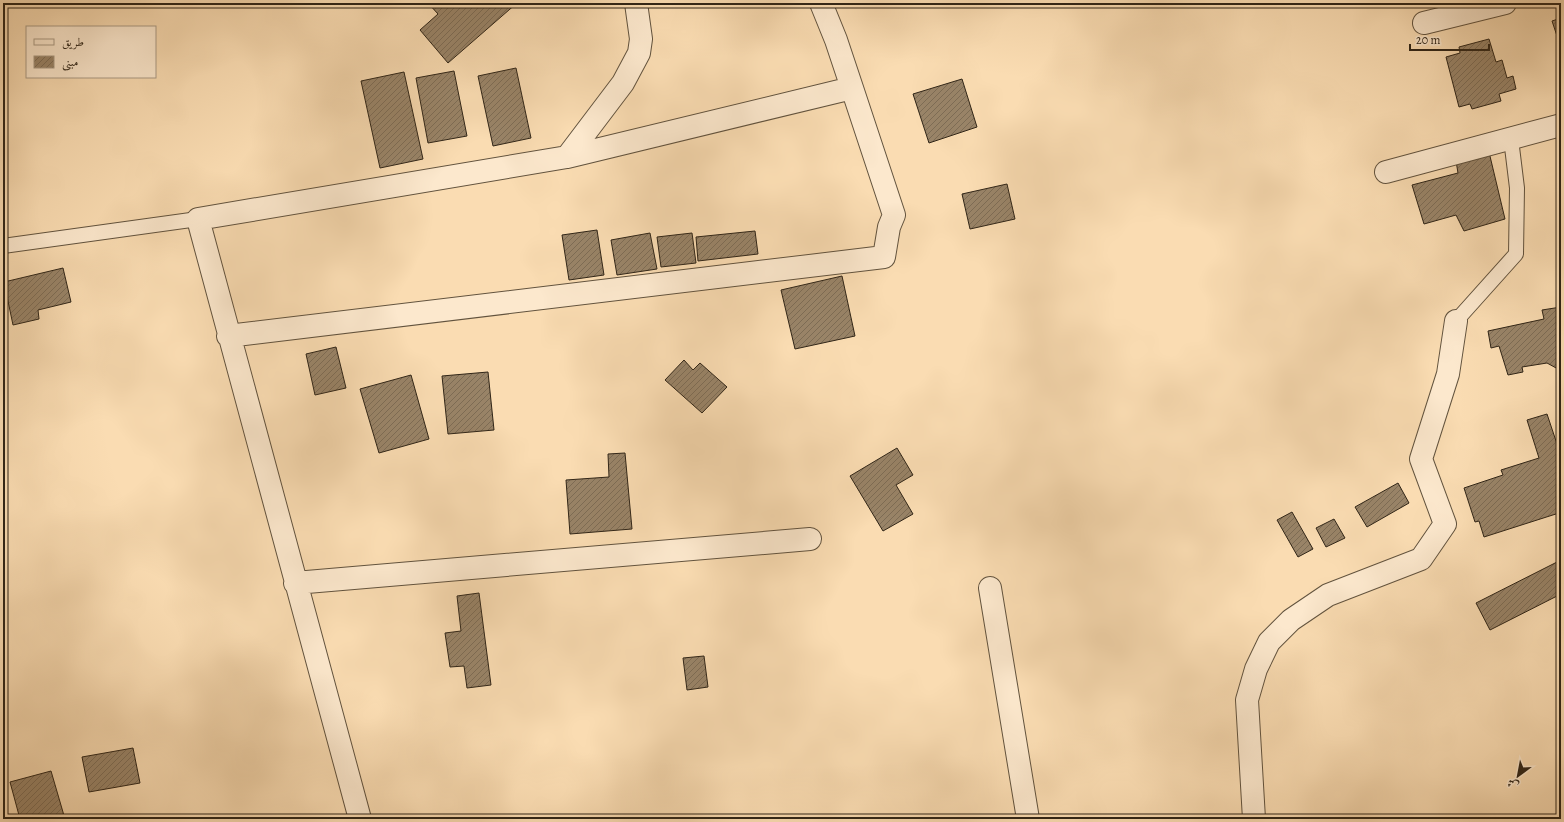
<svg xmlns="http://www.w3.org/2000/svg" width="1564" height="822" viewBox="0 0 1564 822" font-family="Alegreya,Amiri,serif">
<defs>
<pattern id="building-hatch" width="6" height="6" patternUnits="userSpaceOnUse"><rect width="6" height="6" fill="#998468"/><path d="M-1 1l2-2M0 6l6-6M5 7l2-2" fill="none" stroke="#7d6c55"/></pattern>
</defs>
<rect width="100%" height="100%" fill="#fadcb2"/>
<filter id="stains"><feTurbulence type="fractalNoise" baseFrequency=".005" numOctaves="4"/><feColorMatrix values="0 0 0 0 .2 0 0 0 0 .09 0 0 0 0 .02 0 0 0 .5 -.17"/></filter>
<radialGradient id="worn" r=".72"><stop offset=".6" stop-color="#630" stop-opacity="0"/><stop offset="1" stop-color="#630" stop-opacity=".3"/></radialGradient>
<path fill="url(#building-hatch)" stroke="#302517" d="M 428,3 L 517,3 L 448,63 L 420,30 L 438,14 Z
M 1561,18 L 1561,48 L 1552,21 Z
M 1489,39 L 1496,62 L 1502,60 L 1507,78 L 1513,76 L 1516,89 L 1499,94 L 1501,101 L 1472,109 L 1470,104 L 1459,107 L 1446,57 L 1460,53 L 1459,47 Z
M 516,68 L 531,138 L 493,146 L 478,76 Z
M 454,71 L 467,136 L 428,143 L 416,78 Z
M 404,72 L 423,159 L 380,168 L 361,81 Z
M 962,79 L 977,127 L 929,143 L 913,94 Z
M 1489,152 L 1505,219 L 1464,231 L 1456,215 L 1424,224 L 1412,185 L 1458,173 L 1456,161 Z
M 1007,184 L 1015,219 L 970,229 L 962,194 Z
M 597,230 L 604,275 L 569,280 L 562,235 Z
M 755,231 L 758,254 L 698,261 L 696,237 Z
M 650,233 L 657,269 L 617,275 L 611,240 Z
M 692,233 L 696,263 L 661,267 L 657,237 Z
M 63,268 L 71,302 L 38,310 L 39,319 L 13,325 L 4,282 Z
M 842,276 L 855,336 L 795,349 L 781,290 Z
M 1561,307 L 1561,364 L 1558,369 L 1547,363 L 1522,367 L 1523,372 L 1508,375 L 1499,346 L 1491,348 L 1488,331 L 1544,319 L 1542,310 Z
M 336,347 L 346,388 L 315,395 L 306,354 Z
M 684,360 L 693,370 L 700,363 L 727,387 L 702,413 L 665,380 Z
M 488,372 L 494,430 L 448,434 L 442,376 Z
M 411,375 L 429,439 L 379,453 L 360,389 Z
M 1547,414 L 1561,456 L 1561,508 L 1558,509 L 1559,513 L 1484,537 L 1479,521 L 1475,522 L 1464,488 L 1503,475 L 1501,470 L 1539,458 L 1527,420 Z
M 897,448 L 913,475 L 896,485 L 913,514 L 883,531 L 850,476 Z
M 625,453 L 632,529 L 570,534 L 566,480 L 609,477 L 608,454 Z
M 1398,483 L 1409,503 L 1367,527 L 1355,507 Z
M 1292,512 L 1313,549 L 1298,557 L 1277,520 Z
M 1334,519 L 1345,538 L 1326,547 L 1316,528 Z
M 1561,560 L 1561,594 L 1490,630 L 1476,603 Z
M 479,593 L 491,685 L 467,688 L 464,666 L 450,667 L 445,633 L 461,631 L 457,596 Z
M 704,656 L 708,687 L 687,690 L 683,658 Z
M 133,748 L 140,783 L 89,792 L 82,757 Z
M 51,771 L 65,819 L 20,819 L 10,782 Z"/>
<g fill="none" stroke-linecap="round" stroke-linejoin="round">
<g stroke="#62533e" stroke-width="16">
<path id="service" d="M 3,246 L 198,219
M 1456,321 L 1516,254 L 1517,188 L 1511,139"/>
</g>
<g stroke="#62533e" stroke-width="24">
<path id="minor" d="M 1424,23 L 1505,3
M 567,157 L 623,83 L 639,53 L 641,39 L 636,3
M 1386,172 L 1561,125
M 228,336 L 884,257 L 889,227 L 894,215 L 852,88
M 295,583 L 810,539
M 990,588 L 1028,819
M 360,819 L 198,219 L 567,157 L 852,88 L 836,40 L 821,3
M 1254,819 L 1247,700 L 1256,669 L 1269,642 L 1291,620 L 1328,595 L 1421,559 L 1445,524 L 1421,459 L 1448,374 L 1456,321"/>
</g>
<use href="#service" stroke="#fce8cd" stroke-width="14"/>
<use href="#minor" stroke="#fce8cd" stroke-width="22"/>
</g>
<rect width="1564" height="822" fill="none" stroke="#fadcb2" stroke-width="16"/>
<rect x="4" y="4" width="1556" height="814" fill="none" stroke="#302517" stroke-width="2"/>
<rect x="8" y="8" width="1548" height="806" fill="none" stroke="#302517"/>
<rect x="26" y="26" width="130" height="52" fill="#fce8cd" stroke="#aa9a84"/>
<rect x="34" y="39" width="20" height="6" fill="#fce8cd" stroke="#aa9a84"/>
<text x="62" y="46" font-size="12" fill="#302517">طريق</text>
<rect x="34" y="56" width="20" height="12" fill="url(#building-hatch)" stroke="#aa9a84"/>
<text x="62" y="66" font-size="12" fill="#302517">مبنى</text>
<g transform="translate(1518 776) rotate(212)" stroke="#fce8cd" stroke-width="3" paint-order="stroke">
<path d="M0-3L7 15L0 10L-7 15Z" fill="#302517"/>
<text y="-6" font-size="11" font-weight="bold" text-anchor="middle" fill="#302517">ش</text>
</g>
<path d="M1410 44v6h79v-6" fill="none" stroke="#302517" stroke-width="2"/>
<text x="1416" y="44" font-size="12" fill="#302517" stroke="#fce8cd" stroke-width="3" paint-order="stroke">20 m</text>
<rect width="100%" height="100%" filter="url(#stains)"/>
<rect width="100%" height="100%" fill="url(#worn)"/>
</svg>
